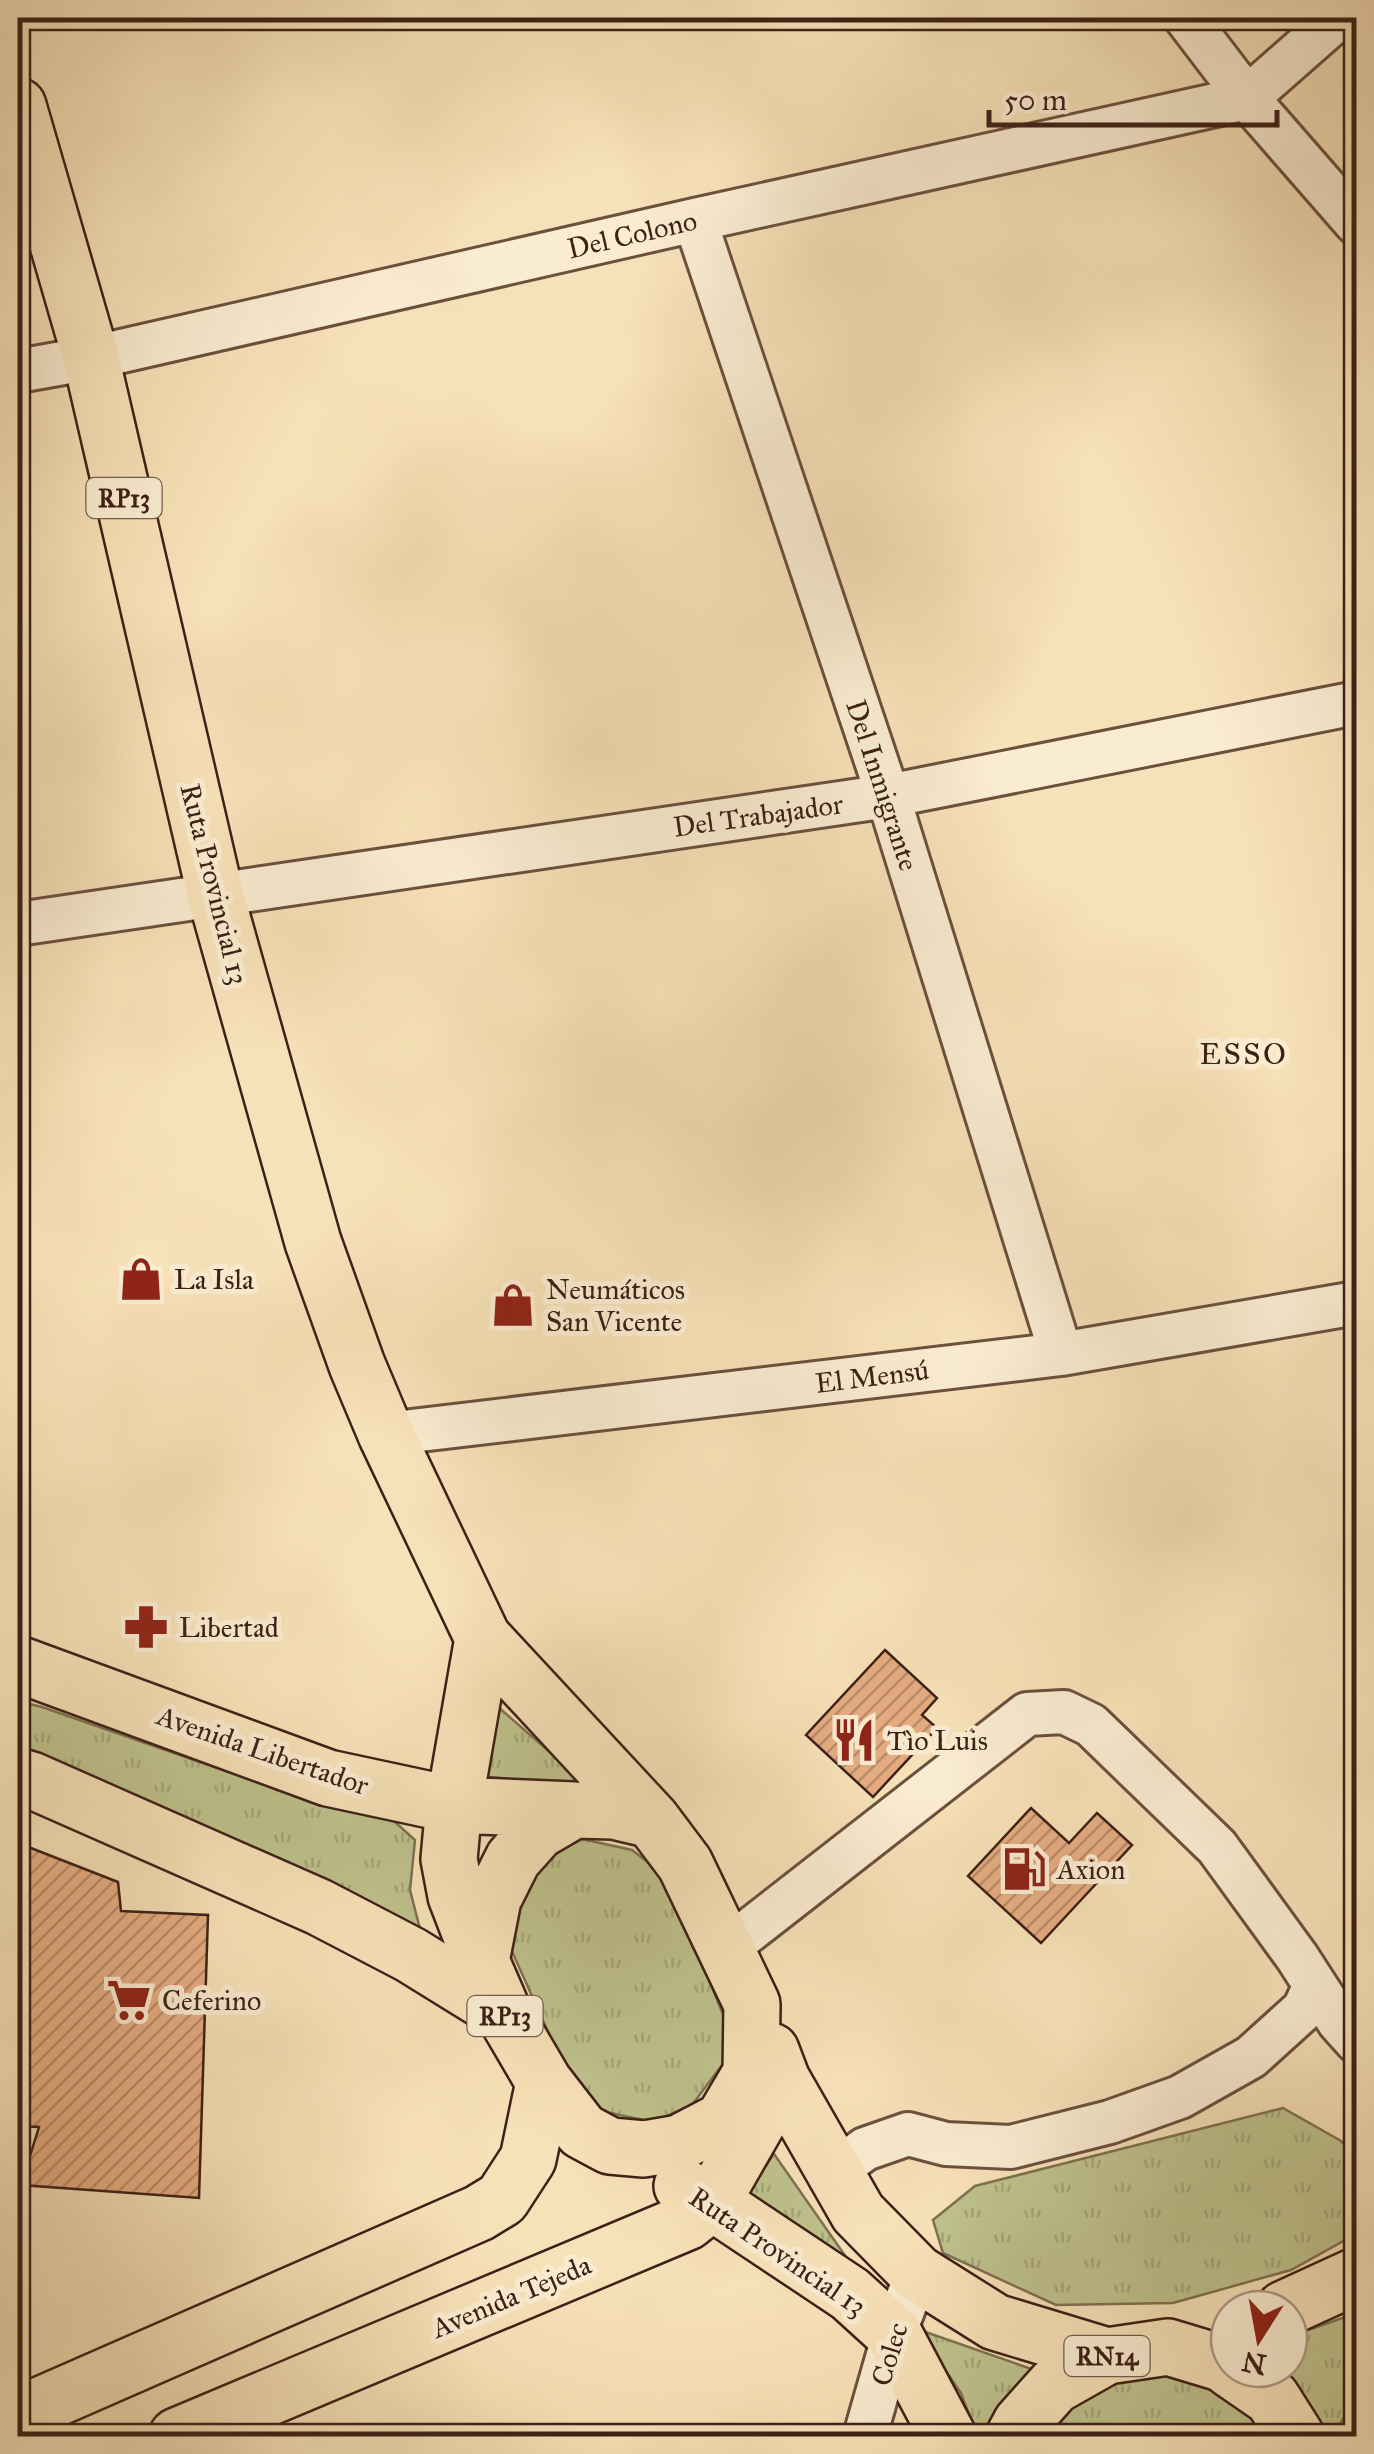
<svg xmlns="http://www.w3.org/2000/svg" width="1374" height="2454" viewBox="0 0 1374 2454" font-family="'IM FELL Great Primer',serif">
<defs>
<pattern id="grass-tufts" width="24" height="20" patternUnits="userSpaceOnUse" patternTransform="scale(2.5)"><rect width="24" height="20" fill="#bfc28d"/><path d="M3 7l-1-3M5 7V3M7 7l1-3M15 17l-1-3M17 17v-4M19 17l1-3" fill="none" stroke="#a5a679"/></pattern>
<pattern id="building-hatch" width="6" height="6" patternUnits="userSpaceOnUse" patternTransform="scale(2.5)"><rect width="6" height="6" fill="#e6ad82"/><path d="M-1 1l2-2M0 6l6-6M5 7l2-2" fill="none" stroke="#bc8c69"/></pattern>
</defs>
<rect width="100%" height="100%" fill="#f7e1b8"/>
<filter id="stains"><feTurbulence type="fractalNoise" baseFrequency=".002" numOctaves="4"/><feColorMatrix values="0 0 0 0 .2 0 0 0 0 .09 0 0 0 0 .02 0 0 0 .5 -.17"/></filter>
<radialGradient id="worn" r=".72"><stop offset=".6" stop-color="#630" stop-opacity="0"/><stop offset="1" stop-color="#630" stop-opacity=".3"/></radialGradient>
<path fill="url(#grass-tufts)" stroke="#7e7152" stroke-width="2.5" d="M 489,1699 L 591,1788 L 480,1776 Z
M 18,1701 L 42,1707 L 280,1790 L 386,1814 L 415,1840 L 410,1890 L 420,1929 L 18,1763 Z
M 582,1839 L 632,1850 L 668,1878 L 726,2022 L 725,2061 L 692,2105 L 653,2122 L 601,2111 L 571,2083 L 510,1947 L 523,1894 L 541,1861 Z
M 1283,2108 L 1341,2141 L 1356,2156 L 1356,2234 L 1291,2270 L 1173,2303 L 1056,2305 L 943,2253 L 933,2220 L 975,2186 Z
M 774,2154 L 853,2267 L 738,2205 Z
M 1356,2313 L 1356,2397 L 1333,2436 L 1321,2436 L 1272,2369 L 1289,2369 L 1289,2337 Z
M 917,2329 L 1043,2373 L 988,2436 L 977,2436 L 961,2393 Z
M 1161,2367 L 1225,2383 L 1270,2436 L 1028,2436 L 1093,2381 Z"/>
<path fill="url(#building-hatch)" stroke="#3d2016" stroke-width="2.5" d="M 885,1650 L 937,1698 L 922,1715 L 937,1728 L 873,1797 L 806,1735 Z
M 1031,1808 L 1069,1843 L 1097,1813 L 1132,1845 L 1041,1943 L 968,1876 Z
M 18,1843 L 118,1882 L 121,1911 L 208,1915 L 199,2198 L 21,2185 L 39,2127 L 18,2126 Z"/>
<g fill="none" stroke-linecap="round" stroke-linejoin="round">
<g stroke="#6c503e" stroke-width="48">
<path id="minor" d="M 1186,18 L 1247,98 L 1356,223
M 695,220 L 888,796 L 1061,1354
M 18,371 L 91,358 L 695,220 L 1247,98 L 1338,18
M 18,924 L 888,796 L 1356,703
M 386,1434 L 1061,1354 L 1356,1303
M 727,1948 L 1027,1714 L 1064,1712 L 1091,1725 L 1217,1847 L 1297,1957 L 1339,2022 L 1356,2041
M 834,2172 L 865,2149 L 908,2134 L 946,2144 L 1011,2147 L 1110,2122 L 1180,2097 L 1251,2057 L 1304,2009 L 1315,1985
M 865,2436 L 894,2334 L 917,2273"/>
</g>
<g stroke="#3d2016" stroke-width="60">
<path id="major" d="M 18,106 L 91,358 L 215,893 L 313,1242 L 357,1365 L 386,1434 L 483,1638 L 652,1820
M 18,1664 L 328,1778 L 454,1805 L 574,1810
M 18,1776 L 31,1780 L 319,1907 L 411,1955 L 503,2012
M 574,1810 L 614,1811 L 652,1820 L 685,1864 L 752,2004 L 751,2073 L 723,2120 L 679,2143 L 644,2149 L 610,2146 L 582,2131 L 544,2082 L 503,2012 L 481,1961 L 493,1899 L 513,1859 L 538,1831 Z
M 481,1961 L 456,1896 L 449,1859 L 454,1805 L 483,1638
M 771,2051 L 782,2080 L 858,2213 L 917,2273 L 995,2322 L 1107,2356
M 682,2186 L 712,2202 L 850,2294 L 894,2334 L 948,2436
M 18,2415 L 479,2213 L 502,2199 L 528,2159 L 544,2082
M 177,2436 L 687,2222 L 712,2202 L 775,2092"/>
</g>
<g stroke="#3d2016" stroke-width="60">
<path id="highway" d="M 1284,2309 L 1356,2276
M 1230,2369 L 1272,2398 L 1296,2436
M 1014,2436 L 1021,2423 L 1054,2386 L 1107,2356 L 1168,2347 L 1221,2363 L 1229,2368"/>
</g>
<use href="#minor" stroke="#faecd1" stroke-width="42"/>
<use href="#major" stroke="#f7e1b8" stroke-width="55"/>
<use href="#highway" stroke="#f7e1b8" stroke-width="55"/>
</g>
<defs>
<g id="shop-bare" transform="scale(3.45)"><path d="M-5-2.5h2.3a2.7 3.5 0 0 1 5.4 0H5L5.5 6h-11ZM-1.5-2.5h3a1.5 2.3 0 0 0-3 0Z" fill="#8f2418" stroke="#faecd1" stroke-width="2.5" paint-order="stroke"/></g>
<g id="pharmacy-bare" transform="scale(3.45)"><path d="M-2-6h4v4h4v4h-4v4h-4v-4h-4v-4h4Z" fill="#8f2418" stroke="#faecd1" stroke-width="2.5" paint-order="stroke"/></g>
<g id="restaurant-bare" transform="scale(3.45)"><path d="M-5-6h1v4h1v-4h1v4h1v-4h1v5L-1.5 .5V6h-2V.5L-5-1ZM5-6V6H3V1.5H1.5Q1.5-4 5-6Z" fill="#8f2418" stroke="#faecd1" stroke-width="2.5" paint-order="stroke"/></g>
<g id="fuel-bare" transform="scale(3.45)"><path d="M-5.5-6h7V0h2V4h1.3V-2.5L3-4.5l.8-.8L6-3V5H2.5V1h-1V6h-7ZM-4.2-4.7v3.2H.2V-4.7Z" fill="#8f2418" stroke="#faecd1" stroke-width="2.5" paint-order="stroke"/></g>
<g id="supermarket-bare" transform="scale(3.45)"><path d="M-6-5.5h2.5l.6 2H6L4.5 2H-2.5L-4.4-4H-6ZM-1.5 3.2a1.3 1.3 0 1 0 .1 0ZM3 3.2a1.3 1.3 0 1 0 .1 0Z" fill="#8f2418" stroke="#faecd1" stroke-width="2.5" paint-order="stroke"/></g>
</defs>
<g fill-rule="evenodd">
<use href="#shop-bare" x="141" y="1279"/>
<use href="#shop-bare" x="513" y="1305"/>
<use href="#pharmacy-bare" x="146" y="1627"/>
<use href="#restaurant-bare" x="854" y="1740"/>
<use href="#fuel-bare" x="1024" y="1869"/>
<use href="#supermarket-bare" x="129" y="2000"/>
</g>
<g text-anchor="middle" stroke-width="10" stroke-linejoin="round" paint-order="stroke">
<g fill="#faecd1" stroke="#765d4e" stroke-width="2.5">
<rect x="86.5" y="478" width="75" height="40" rx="8"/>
<rect x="467.5" y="1996" width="75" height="40" rx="8"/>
<rect x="1064.5" y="2336" width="85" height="40" rx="8"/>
</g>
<g font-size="25" font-weight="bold" fill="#3d2016">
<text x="124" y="507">RP13</text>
<text x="505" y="2025">RP13</text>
<text x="1107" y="2365">RN14</text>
</g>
<g font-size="28" fill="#3d2016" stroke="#faecd1">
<text transform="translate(632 234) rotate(-13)" y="10">Del Colono</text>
<text transform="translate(883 785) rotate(72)" y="10">Del Inmigrante</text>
<text transform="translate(758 815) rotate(-8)" y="10">Del Trabajador</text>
<text transform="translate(215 884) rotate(76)" y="10">Ruta Provincial 13</text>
<text transform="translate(872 1376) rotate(-7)" y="10">El Mensú</text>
<text transform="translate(263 1750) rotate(19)" y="10">Avenida Libertador</text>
<text transform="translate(778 2251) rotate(34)" y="10">Ruta Provincial 13</text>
<text transform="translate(511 2296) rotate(-23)" y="10">Avenida Tejeda</text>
<text transform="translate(889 2354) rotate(-73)" y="10">Colec</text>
</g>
<g font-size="28" fill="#3d2016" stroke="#faecd1" text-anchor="start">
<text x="174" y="1289">La Isla</text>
<text x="546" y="1299">Neumáticos<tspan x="546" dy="32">San Vicente</tspan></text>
<text x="179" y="1637">Libertad</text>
<text x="887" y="1750">Tìo Luis</text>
<text x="1057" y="1879">Axion</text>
<text x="162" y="2010">Ceferino</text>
</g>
<g font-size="30" letter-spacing="2.5" fill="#3d2016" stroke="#faecd1">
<text x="1244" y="1064">ESSO</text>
</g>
</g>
<rect width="1374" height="2454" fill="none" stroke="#f7e1b8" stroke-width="60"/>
<rect x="20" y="20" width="1334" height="2414" fill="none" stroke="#3d2016" stroke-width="5"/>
<rect x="30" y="30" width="1314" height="2394" fill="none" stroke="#3d2016" stroke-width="2.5"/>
<g transform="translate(1259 2339) rotate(191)"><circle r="48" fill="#faecd1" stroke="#ae9a86" stroke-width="2.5"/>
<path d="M0-8L18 38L0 25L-18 38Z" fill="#8f2418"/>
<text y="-15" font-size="28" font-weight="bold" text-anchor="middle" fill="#3d2016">N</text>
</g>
<path d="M989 110v15h288v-15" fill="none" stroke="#3d2016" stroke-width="5"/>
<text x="1004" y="110" font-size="30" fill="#3d2016" stroke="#faecd1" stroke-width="8" paint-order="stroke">50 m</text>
<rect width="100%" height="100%" filter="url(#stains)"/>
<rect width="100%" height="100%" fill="url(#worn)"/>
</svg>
